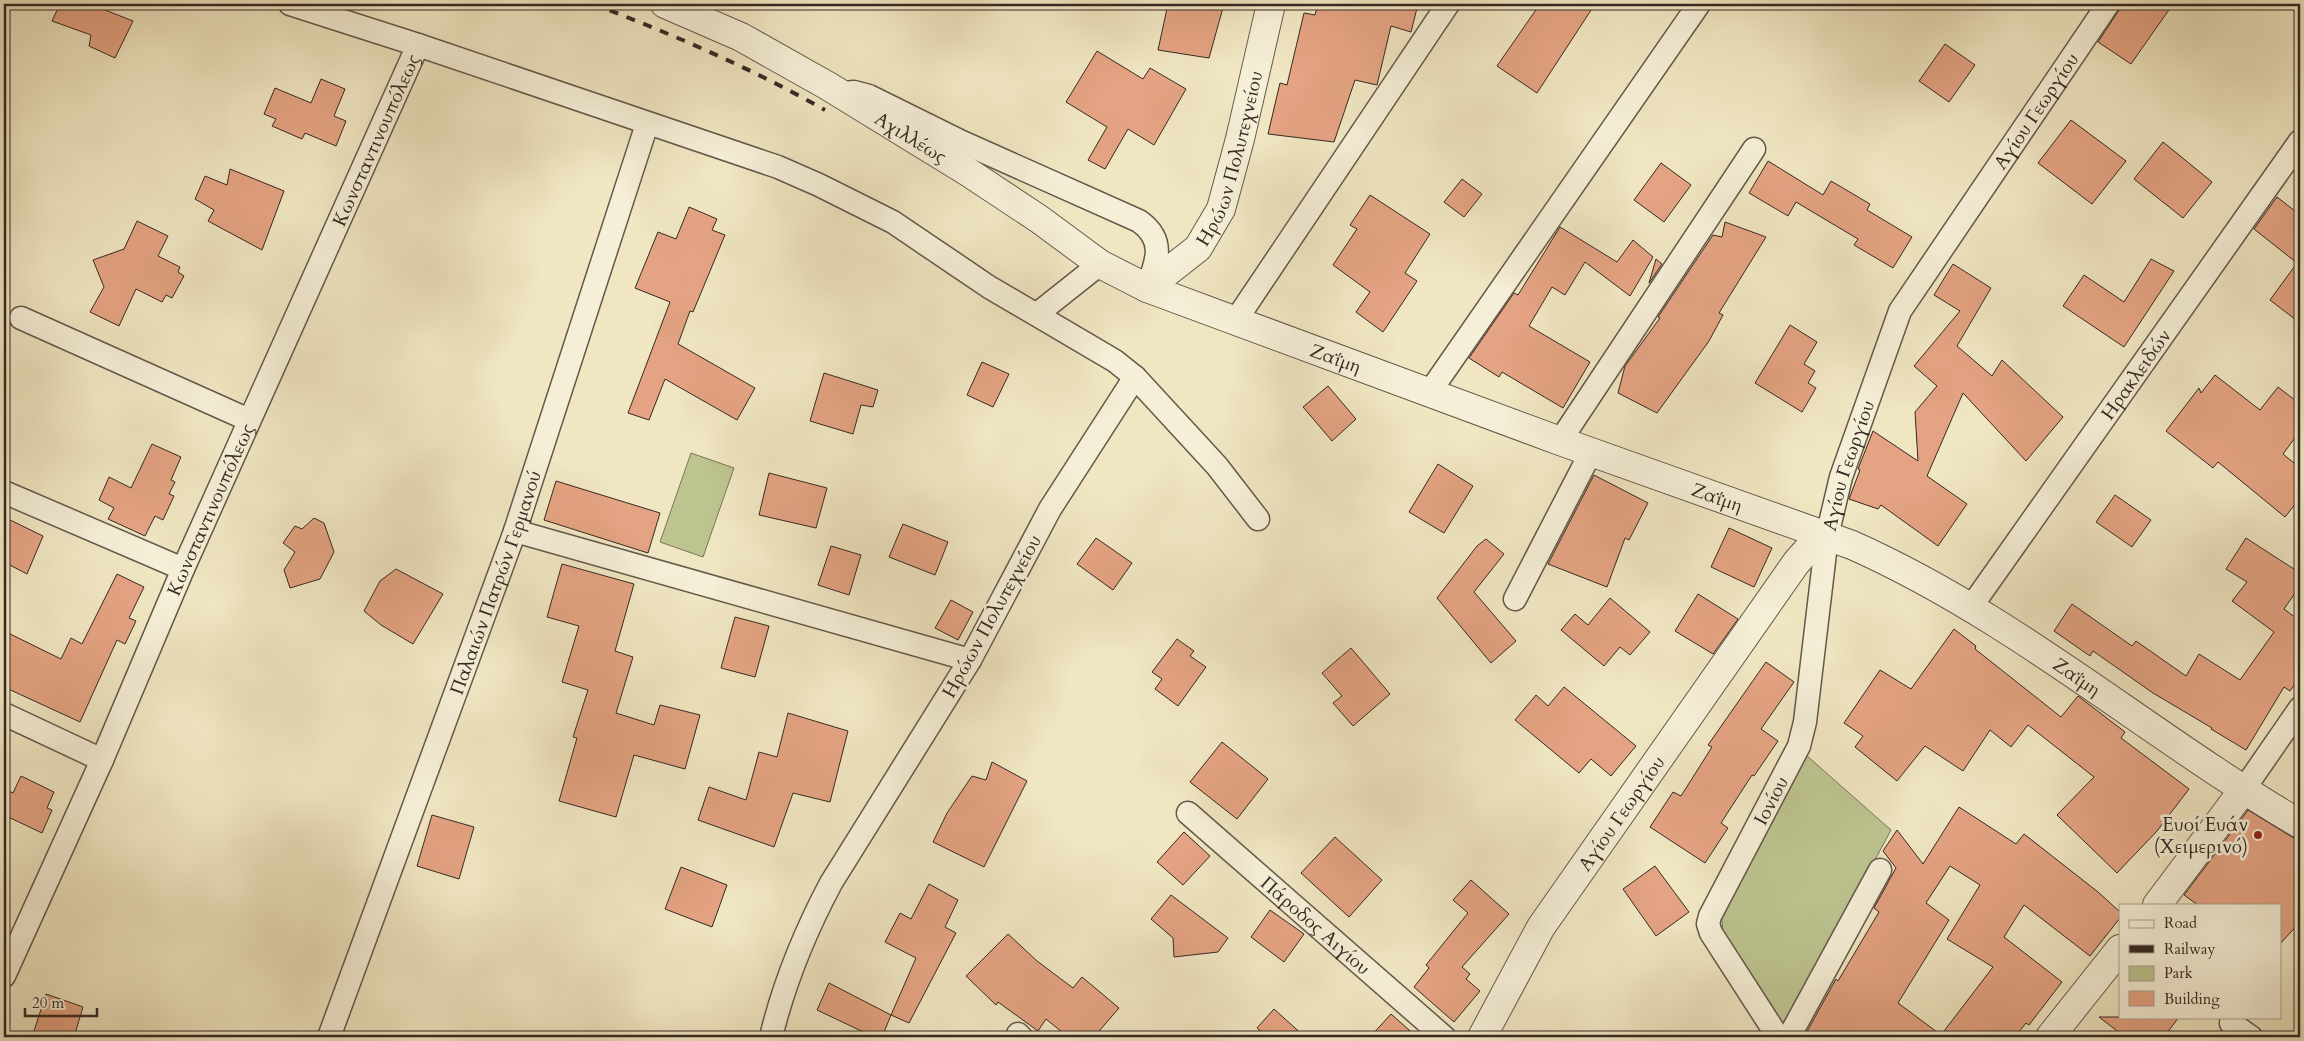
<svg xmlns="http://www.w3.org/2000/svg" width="2304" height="1041" viewBox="0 0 2304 1041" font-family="Cardo,serif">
<rect width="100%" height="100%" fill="#f0e6c2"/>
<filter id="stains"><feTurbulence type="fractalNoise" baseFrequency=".004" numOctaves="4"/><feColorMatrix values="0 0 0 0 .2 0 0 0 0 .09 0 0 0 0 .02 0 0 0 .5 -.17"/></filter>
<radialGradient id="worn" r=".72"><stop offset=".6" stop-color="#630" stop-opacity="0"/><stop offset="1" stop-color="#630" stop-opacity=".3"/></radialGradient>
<path fill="#bdc490" stroke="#79765a" d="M 691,453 L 734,468 L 703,557 L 660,542 Z
M 1806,755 L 1891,830 L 1785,1028 L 1723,934 L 1721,907 Z"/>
<path fill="#e4a382" stroke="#352923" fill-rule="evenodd" d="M 60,4 L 90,4 L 133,21 L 115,58 L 89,46 L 91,35 L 52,21 Z
M 1168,4 L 1224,4 L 1209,58 L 1158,50 Z
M 1318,4 L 1418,4 L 1411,32 L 1391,26 L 1377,85 L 1355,80 L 1334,142 L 1268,134 L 1280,83 L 1287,85 L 1304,13 L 1315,15 Z
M 1540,4 L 1595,4 L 1537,93 L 1497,66 Z
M 2123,4 L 2173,4 L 2131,64 L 2098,42 Z
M 1945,44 L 1975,65 L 1949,102 L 1919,81 Z
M 1097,51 L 1143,79 L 1150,68 L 1186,89 L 1154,145 L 1128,129 L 1105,169 L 1088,160 L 1107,127 L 1066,102 Z
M 321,79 L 345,89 L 334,116 L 346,121 L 336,146 L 305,133 L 302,139 L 272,126 L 276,119 L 264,114 L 275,88 L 311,103 Z
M 2071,120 L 2126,161 L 2092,204 L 2038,163 Z
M 2163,142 L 2212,182 L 2183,218 L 2134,179 Z
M 1768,161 L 1823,195 L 1831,181 L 1870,204 L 1867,210 L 1912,237 L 1893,268 L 1854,245 L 1858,239 L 1796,202 L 1788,216 L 1749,193 Z
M 1661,163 L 1691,185 L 1664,222 L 1634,200 Z
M 230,169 L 284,191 L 262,250 L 208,221 L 214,210 L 195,199 L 205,176 L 227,185 Z
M 1462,179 L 1482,194 L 1464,217 L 1444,202 Z
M 1370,195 L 1430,234 L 1405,273 L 1417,281 L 1383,332 L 1356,312 L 1370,292 L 1333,265 L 1357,229 L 1350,225 Z
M 2277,197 L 2300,215 L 2300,323 L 2270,300 L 2297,263 L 2254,229 Z
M 689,207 L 717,219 L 712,230 L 725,235 L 693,312 L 690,311 L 678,344 L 755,388 L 737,420 L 665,379 L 649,420 L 628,413 L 670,302 L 635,288 L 658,232 L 676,239 Z
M 137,221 L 168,236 L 158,256 L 180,267 L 178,272 L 184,276 L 172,298 L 166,295 L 162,302 L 136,289 L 119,326 L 90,312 L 104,287 L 93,260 L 124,249 Z
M 1725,222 L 1766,237 L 1719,313 L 1723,315 L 1709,341 L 1657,413 L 1618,393 L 1625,366 L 1660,318 L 1658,317 L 1713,235 L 1722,237 Z
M 1560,227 L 1617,262 L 1633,240 L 1653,257 L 1630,296 L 1585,262 L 1565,295 L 1552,287 L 1529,326 L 1590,362 L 1563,408 L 1502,372 L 1499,377 L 1469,358 L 1514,293 L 1518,295 Z
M 1656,259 L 1662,264 L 1649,283 Z
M 2151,259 L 2174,271 L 2124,347 L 2063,306 L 2084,275 L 2124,302 Z
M 1953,264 L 1991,288 L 1957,346 L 1992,376 L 2002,360 L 2063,417 L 2026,461 L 1963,393 L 1927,476 L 1967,504 L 1938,546 L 1881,505 L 1878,509 L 1849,499 L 1860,470 L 1858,469 L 1873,431 L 1918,461 L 1915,412 L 1937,386 L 1914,366 L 1960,311 L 1934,295 Z
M 1790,325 L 1817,342 L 1804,364 L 1815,371 L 1808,383 L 1816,388 L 1802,412 L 1755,383 Z
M 982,362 L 1009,374 L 993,407 L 967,395 Z
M 824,373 L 878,390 L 873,407 L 861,405 L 853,434 L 810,421 Z
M 2215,375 L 2260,410 L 2278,387 L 2300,404 L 2300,431 L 2283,454 L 2300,468 L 2300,498 L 2285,517 L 2218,462 L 2213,468 L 2166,431 L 2199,388 L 2201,393 Z
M 1328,386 L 1356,419 L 1332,441 L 1303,407 Z
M 152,444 L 181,457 L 171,480 L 175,482 L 169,494 L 174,496 L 163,520 L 155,516 L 145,536 L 108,519 L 114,508 L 99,500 L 109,477 L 131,488 Z
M 1438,464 L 1473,486 L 1444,533 L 1409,512 Z
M 769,473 L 827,488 L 816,528 L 759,515 Z
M 1594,475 L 1648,503 L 1629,540 L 1625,538 L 1607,587 L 1548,564 Z
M 556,481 L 660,513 L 648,553 L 544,520 Z
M 2115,495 L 2151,520 L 2132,547 L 2096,522 Z
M 4,517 L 43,536 L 27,574 L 4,562 Z
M 314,518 L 324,523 L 334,552 L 320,579 L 290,588 L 284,570 L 295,552 L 283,543 L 295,526 L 302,529 Z
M 903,524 L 948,542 L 935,575 L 889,557 Z
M 1729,528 L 1772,548 L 1754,587 L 1711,567 Z
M 1096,538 L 1132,563 L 1113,590 L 1077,564 Z
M 2246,538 L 2300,573 L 2300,586 L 2284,609 L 2300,621 L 2300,677 L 2290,691 L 2284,687 L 2246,750 L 2211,729 L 2212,728 L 2153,693 L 2093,651 L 2090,656 L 2054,631 L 2072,604 L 2132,646 L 2136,641 L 2186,676 L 2199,654 L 2240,680 L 2274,632 L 2232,601 L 2247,582 L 2226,569 Z
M 1486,539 L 1504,554 L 1474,592 L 1516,641 L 1491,663 L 1437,598 L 1477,546 Z
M 831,546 L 861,555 L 849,595 L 818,585 Z
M 562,564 L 634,584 L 615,651 L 633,657 L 616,713 L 654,725 L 660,705 L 700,715 L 685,769 L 634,755 L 616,817 L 559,801 L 577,738 L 573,737 L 588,690 L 562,682 L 579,626 L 547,617 Z
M 396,569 L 443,594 L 413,644 L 381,625 L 364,611 L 380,581 Z
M 117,574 L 144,587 L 129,618 L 136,621 L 125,644 L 117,640 L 80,722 L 4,687 L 4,631 L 61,659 L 71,638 L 82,644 Z
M 1698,594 L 1738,619 L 1713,654 L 1675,631 Z
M 1610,598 L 1650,632 L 1630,655 L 1620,647 L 1604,666 L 1561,630 L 1575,614 L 1588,625 Z
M 951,600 L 973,612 L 958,640 L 935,628 Z
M 735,617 L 769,626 L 755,677 L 721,668 Z
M 1954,629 L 1976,646 L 1975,649 L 2061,717 L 2078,696 L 2125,732 L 2121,738 L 2189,789 L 2157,831 L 2117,873 L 2057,815 L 2094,777 L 2028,725 L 2011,747 L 1990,730 L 1963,771 L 1925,746 L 1897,781 L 1855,747 L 1863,736 L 1844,723 L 1880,670 L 1911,689 Z
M 1177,639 L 1194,651 L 1190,656 L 1206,667 L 1178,706 L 1155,689 L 1162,679 L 1152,672 Z
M 1351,648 L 1390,694 L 1353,726 L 1333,703 L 1342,696 L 1322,673 Z
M 1766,662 L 1794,682 L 1761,729 L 1778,741 L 1754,776 L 1752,775 L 1721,823 L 1728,828 L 1705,863 L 1650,827 L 1673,792 L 1681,796 L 1712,747 L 1708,745 Z
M 1564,687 L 1636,746 L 1611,776 L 1591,759 L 1579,773 L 1515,720 L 1536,695 L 1548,706 Z
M 788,713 L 848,731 L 830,802 L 793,793 L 774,847 L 698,820 L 709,787 L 746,800 L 759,752 L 777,757 Z
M 1222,742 L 1268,779 L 1237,819 L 1190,782 Z
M 992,762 L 1027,781 L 984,867 L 933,842 L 947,813 L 972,776 L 986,780 Z
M 21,776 L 54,792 L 47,808 L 52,810 L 42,833 L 4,815 L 4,789 L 13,793 Z
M 1959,807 L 2016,844 L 2024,834 L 2098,892 L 2120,912 L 2120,918 L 2090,956 L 2024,905 L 2004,937 L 2062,982 L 2029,1025 L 2026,1023 L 2015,1037 L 1804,1037 L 1836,979 L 1838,981 L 1879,912 L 1874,908 L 1896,868 L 1883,851 L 1897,830 L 1923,864 ZM 1950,866 L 1980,885 L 1947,939 L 1993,967 L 1941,1035 L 1898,1003 L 1949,920 L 1926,903 Z
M 2248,810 L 2292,837 L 2300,840 L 2300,922 L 2280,944 L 2280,905 L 2198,905 L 2184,895 Z
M 432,815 L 474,827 L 459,879 L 417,866 Z
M 1184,832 L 1210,856 L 1183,885 L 1157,862 Z
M 1335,837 L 1382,880 L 1349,917 L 1301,873 Z
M 1655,866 L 1689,912 L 1656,936 L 1623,889 Z
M 681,867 L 727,885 L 712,927 L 665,909 Z
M 1471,880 L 1509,914 L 1462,967 L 1470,974 L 1466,979 L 1480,991 L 1454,1022 L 1414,987 L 1429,968 L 1426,965 L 1468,913 L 1453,900 Z
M 929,884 L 958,900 L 945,927 L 956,933 L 909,1023 L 891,1015 L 916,958 L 885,942 L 900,913 L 911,919 Z
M 1171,895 L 1228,938 L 1218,952 L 1174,957 L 1173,938 L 1151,919 Z
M 1270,910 L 1304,934 L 1284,962 L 1251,937 Z
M 1008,934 L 1037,961 L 1073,988 L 1082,977 L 1119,1008 L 1094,1037 L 1068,1037 L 1046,1019 L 1038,1031 L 998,1002 L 996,1005 L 966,976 Z
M 829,983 L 891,1015 L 882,1037 L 874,1037 L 817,1010 Z
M 46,994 L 83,1007 L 74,1037 L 52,1037 L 34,1031 Z
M 1274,1009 L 1305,1037 L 1268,1037 L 1257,1028 Z
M 1391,1014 L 1417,1037 L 1370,1037 Z
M 2099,1017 L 2179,1017 L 2164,1037 L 2125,1037 Z"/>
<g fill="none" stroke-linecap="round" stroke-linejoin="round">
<g stroke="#64584b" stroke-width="25">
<g id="minor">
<path d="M 290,4 L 418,45 L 778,167 L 819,185 L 893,222 L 989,287 L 1115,361 L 1135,377 L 1050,509 L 970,660 L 831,883 C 805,932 784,983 771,1037"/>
<path d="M 846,93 L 854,92 L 869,96 L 962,142 L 1139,221 C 1166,240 1157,261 1147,288"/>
<path d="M 1037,314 L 1100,264"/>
<path d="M 21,318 L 249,420"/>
<path d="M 1236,320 L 1448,4"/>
<path d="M 1135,377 L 1217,466 L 1258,519"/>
<path d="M 1429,393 L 1699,4"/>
<path d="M 1560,441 L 1754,149"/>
<path d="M 4,492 L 183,569"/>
<path d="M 515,531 L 970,660"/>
<path d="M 1515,599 L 1591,452"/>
<path id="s1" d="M 1971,607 L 2300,141"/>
<path d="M 4,714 L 102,760"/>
<path d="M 2244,789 L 2300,708"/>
<path id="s2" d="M 1188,813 L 1444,1037"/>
<path id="s3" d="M 4,976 L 102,760 L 183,569 L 418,45"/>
<path d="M 2231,1023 L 2251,1037"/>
<path d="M 1018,1034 L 1021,1037"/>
<path id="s4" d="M 329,1037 L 515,531 L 647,124"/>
<path id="s5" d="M 1778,1037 L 1711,933 L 1708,924 L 1710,916 L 1799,746 L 1805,722 L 1827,536 L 1841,477 L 1900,311 L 2108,4"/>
<path d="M 1789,1037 L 1880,870"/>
</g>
</g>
<g stroke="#64584b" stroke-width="30">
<g id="tertiary">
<path id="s6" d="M 665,4 L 741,37 L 828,86 L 968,172 L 1039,219 L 1100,264 L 1147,288 L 1560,441 L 1852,545 C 2014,617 2148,735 2300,824"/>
<path id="s7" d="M 1147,288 L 1198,248 L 1221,209 L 1240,139 L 1271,4"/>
<path d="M 2157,905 L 2244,789"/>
<path id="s8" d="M 1482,1037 L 1541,927 L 1796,563 L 1810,547 L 1827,536"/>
<path d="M 2050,1037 L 2120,949"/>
</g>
</g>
<use href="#minor" stroke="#f5efd7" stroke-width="22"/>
<use href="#tertiary" stroke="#f5efd7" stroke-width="28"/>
<path stroke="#352923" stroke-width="4" stroke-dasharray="9 9" stroke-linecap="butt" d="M 593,4 C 672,34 751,68 825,110"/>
</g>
<circle fill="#8f2418" stroke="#f5efd7" stroke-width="2" cx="2258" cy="835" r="5"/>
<g text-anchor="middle" stroke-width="5" stroke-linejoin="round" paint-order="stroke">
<g font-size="19" fill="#352923" stroke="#f5efd7">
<text dy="7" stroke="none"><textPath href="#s5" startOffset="1024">Αγίου Γεωργίου</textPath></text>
<text dy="7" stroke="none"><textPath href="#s6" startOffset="280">Αχιλλέως</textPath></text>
<text dy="7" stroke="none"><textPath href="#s3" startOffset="915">Κωνσταντινουπόλεως</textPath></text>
<text dy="7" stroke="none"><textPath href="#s7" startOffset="161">Ηρώων Πολυτεχνείου</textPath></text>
<text dy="7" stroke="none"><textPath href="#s6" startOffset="762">Ζαΐμη</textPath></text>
<text dy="7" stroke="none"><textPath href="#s1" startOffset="285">Ηρακλειδών</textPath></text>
<text dy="7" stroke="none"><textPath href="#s5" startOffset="619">Αγίου Γεωργίου</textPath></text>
<text dy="7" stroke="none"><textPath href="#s6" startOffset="1168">Ζαΐμη</textPath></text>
<text dy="7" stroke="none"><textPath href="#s3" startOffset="510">Κωνσταντινουπόλεως</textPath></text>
<text dy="7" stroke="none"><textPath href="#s4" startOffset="484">Παλαιών Πατρών Γερμανού</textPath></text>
<text transform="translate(991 616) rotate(-61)" y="7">Ηρώων Πολυτεχνείου</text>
<text dy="7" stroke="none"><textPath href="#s6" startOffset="1572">Ζαΐμη</textPath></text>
<text dy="7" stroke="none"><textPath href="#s5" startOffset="272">Ιονίου</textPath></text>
<text dy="7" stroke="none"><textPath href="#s8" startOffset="264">Αγίου Γεωργίου</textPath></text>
<text dy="7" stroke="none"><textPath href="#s2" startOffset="170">Πάροδος Αιγίου</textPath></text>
</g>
<g font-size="19" fill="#352923" stroke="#f5efd7" text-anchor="end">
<text x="2248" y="831">Ευοί Ευάν<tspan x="2248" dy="22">(Χειμερινό)</tspan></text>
</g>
</g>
<rect width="2304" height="1041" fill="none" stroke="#f0e6c2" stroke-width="20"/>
<rect x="5" y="5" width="2294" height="1031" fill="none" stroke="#352923" stroke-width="2.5"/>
<rect x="10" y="10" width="2284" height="1021" fill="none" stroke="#352923"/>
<rect x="2119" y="904" width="162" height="115" fill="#f5efd7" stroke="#a8a08f"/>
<rect x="2129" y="920" width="25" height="8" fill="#f5efd7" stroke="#a8a08f"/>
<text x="2164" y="928" font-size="15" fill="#352923">Road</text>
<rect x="2129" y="945" width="25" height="8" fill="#352923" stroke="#a8a08f"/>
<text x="2164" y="954" font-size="15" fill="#352923">Railway</text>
<rect x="2129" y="966" width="25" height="15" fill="#bdc490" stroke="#a8a08f"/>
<text x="2164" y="978" font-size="15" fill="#352923">Park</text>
<rect x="2129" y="991" width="25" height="15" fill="#e4a382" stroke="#a8a08f"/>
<text x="2164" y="1004" font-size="15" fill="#352923">Building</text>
<path d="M25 1008v8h72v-8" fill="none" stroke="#352923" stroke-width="2.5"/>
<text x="32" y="1008" font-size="15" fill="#352923" stroke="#f5efd7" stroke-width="4" paint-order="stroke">20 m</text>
<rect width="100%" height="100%" filter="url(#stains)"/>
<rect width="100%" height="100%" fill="url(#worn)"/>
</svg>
